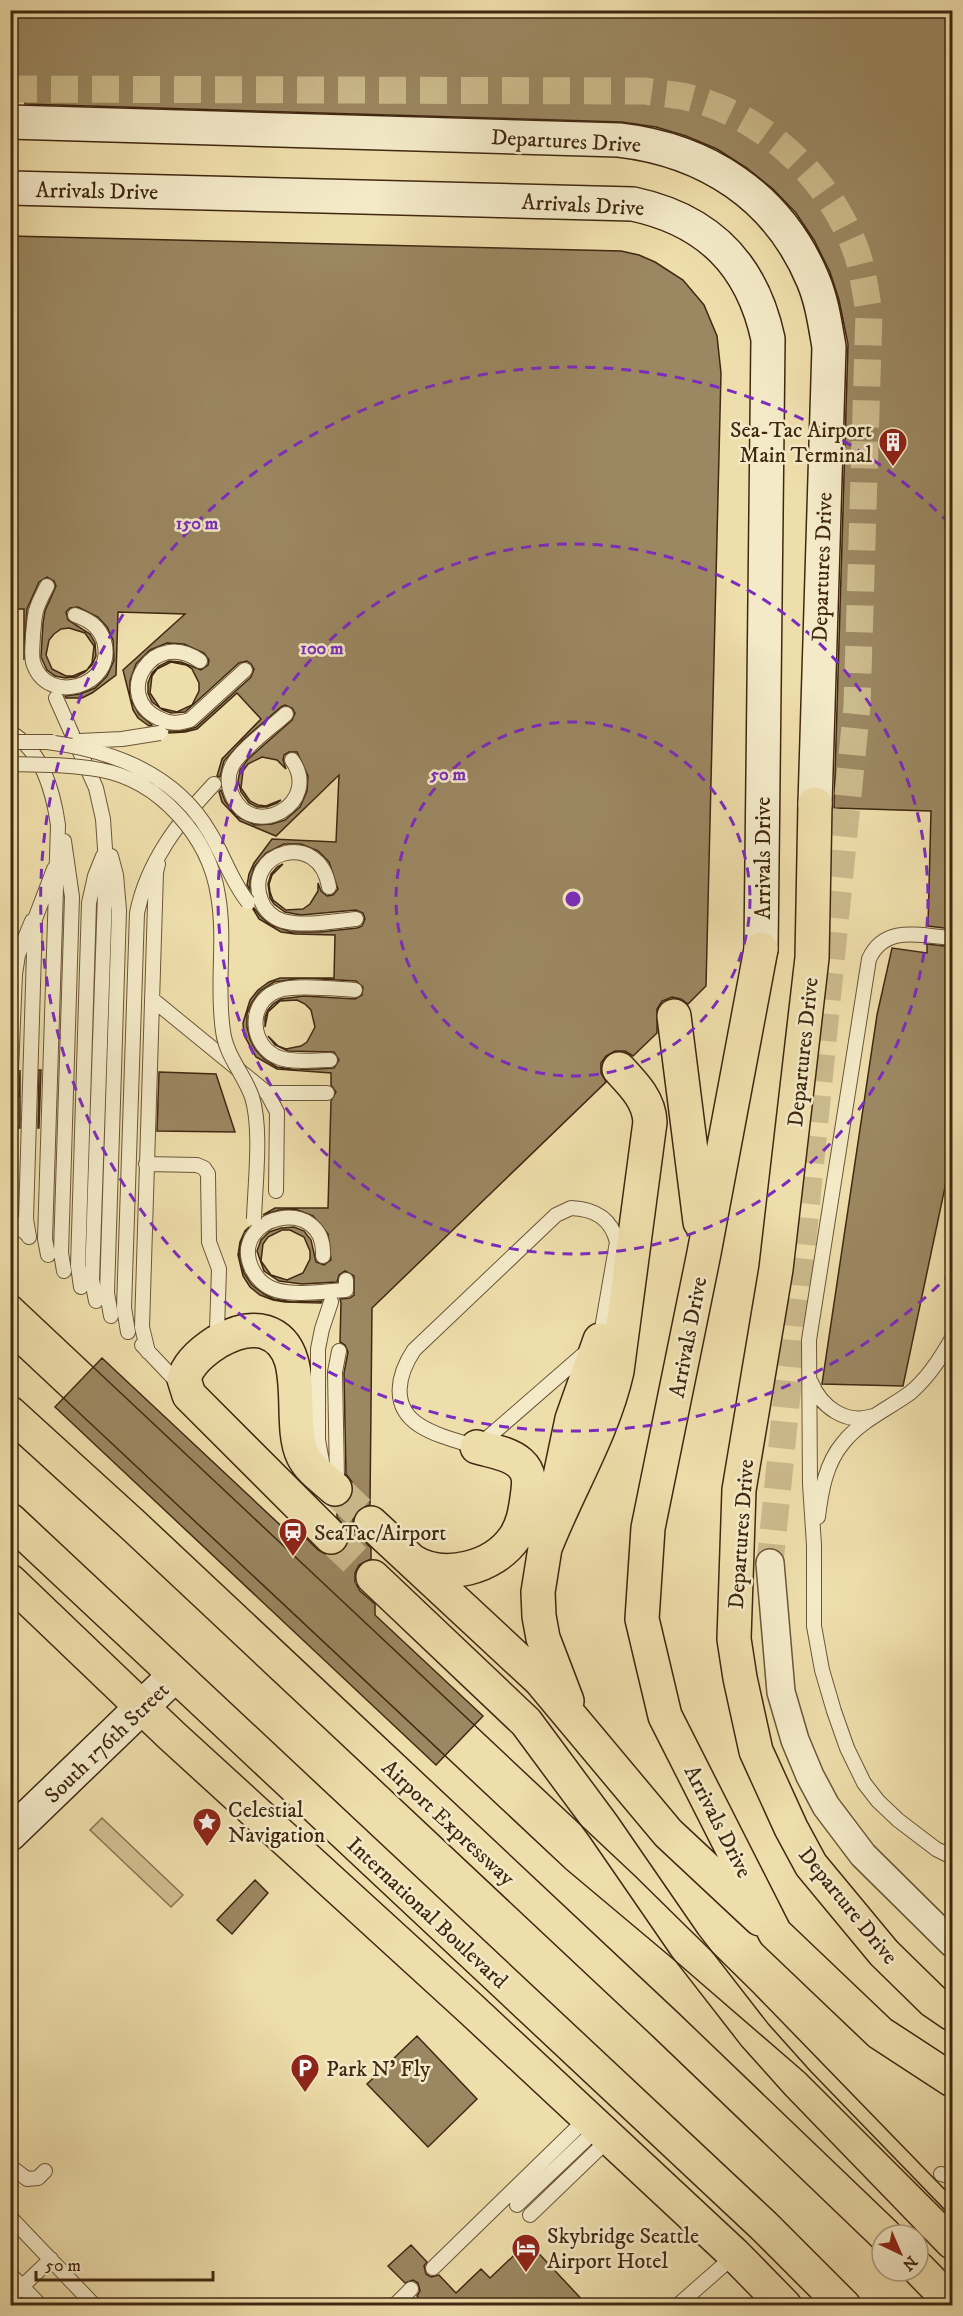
<svg xmlns="http://www.w3.org/2000/svg" width="963" height="2316" viewBox="0 0 963 2316" font-family="'IM FELL DW Pica',serif">
<rect width="100%" height="100%" fill="#eedeab"/>
<filter id="stains"><feTurbulence type="fractalNoise" baseFrequency=".00333" numOctaves="4"/><feColorMatrix values="0 0 0 0 .2 0 0 0 0 .09 0 0 0 0 .02 0 0 0 .5 -.17"/></filter>
<radialGradient id="worn" r=".72"><stop offset=".6" stop-color="#630" stop-opacity="0"/><stop offset="1" stop-color="#630" stop-opacity=".3"/></radialGradient>
<path fill="#d1bf91" stroke="#897451" stroke-width="1.5" d="M 102,1818 L 183,1895 L 171,1907 L 90,1830 Z"/>
<path fill="#9b8761" stroke="#412811" stroke-width="1.5" fill-rule="evenodd" d="M 10,10 L 952,10 L 952,929 L 928,926 L 931,811 L 834,808 L 848,344 L 839,300 L 830,272 L 814,240 L 796,213 L 773,189 L 747,168 L 717,149 L 686,136 L 656,127 L 622,122 L 25,104 L 25,95 L 10,94 Z
M 10,236 L 621,251 L 639,255 L 655,262 L 683,280 L 704,305 L 717,336 L 721,373 L 706,986 L 688,1004 L 681,999 L 672,997 L 662,1001 L 657,1009 L 657,1033 L 633,1056 L 625,1051 L 615,1051 L 606,1056 L 601,1063 L 601,1073 L 606,1082 L 372,1308 L 370,1505 L 358,1510 L 353,1519 L 353,1529 L 371,1548 L 371,1559 L 359,1565 L 355,1573 L 355,1582 L 360,1591 L 375,1604 L 375,1615 L 483,1716 L 436,1765 L 55,1407 L 102,1358 L 293,1537 L 305,1537 L 318,1550 L 327,1555 L 336,1555 L 345,1550 L 349,1542 L 349,1533 L 337,1517 L 337,1507 L 349,1502 L 353,1492 L 352,1482 L 346,1474 L 344,1373 L 348,1352 L 345,1345 L 340,1342 L 341,1303 L 340,1299 L 350,1298 L 354,1295 L 354,1276 L 345,1271 L 339,1275 L 337,1282 L 302,1284 L 279,1281 L 264,1271 L 257,1251 L 261,1240 L 269,1232 L 281,1228 L 294,1227 L 304,1231 L 311,1240 L 316,1262 L 324,1265 L 331,1260 L 328,1234 L 313,1216 L 295,1209 L 279,1210 L 263,1215 L 275,1208 L 328,1208 L 331,1101 L 336,1092 L 331,1085 L 331,1073 L 277,1069 L 256,1057 L 244,1035 L 243,1023 L 250,1000 L 258,990 L 269,982 L 280,978 L 334,978 L 335,935 L 295,934 L 281,932 L 259,919 L 253,909 L 254,908 L 260,916 L 271,925 L 291,932 L 320,932 L 357,928 L 362,926 L 365,919 L 363,913 L 356,910 L 301,915 L 285,912 L 274,904 L 270,898 L 268,884 L 271,874 L 277,867 L 283,864 L 272,875 L 269,884 L 270,892 L 273,900 L 286,910 L 303,909 L 310,904 L 318,891 L 318,883 L 321,891 L 327,896 L 333,895 L 338,889 L 329,862 L 318,851 L 301,844 L 284,844 L 266,853 L 254,867 L 250,881 L 250,890 L 247,885 L 249,874 L 254,863 L 272,839 L 336,842 L 339,775 L 276,836 L 240,821 L 222,802 L 219,792 L 221,790 L 225,801 L 236,816 L 255,825 L 272,824 L 285,820 L 300,807 L 307,791 L 308,776 L 297,752 L 289,752 L 284,755 L 283,760 L 286,769 L 277,760 L 262,757 L 248,764 L 243,771 L 241,788 L 250,801 L 258,805 L 266,806 L 281,800 L 277,803 L 267,807 L 257,807 L 249,803 L 241,792 L 238,781 L 240,770 L 248,759 L 292,720 L 295,713 L 292,708 L 285,705 L 281,707 L 243,740 L 224,761 L 220,777 L 217,776 L 222,759 L 261,719 L 237,693 L 197,729 L 185,732 L 169,733 L 169,731 L 183,731 L 196,727 L 251,677 L 254,669 L 251,664 L 247,661 L 239,663 L 185,712 L 171,713 L 163,710 L 152,702 L 148,693 L 148,683 L 152,673 L 159,666 L 169,661 L 181,662 L 201,670 L 208,665 L 209,660 L 204,653 L 184,644 L 167,643 L 150,650 L 136,664 L 130,681 L 130,698 L 139,714 L 152,725 L 149,726 L 138,718 L 133,710 L 123,670 L 185,614 L 118,612 L 116,675 L 92,693 L 82,698 L 66,698 L 65,696 L 80,694 L 95,688 L 107,676 L 114,660 L 113,640 L 107,627 L 98,617 L 78,607 L 70,608 L 66,612 L 68,620 L 90,634 L 95,643 L 96,656 L 92,665 L 85,672 L 76,677 L 65,678 L 55,676 L 47,670 L 41,657 L 43,623 L 45,611 L 56,586 L 54,581 L 47,577 L 39,582 L 27,609 L 24,660 L 24,609 L 10,609 ZM 69,628 L 85,633 L 94,646 L 92,663 L 87,670 L 73,676 L 66,676 L 52,669 L 46,655 L 49,640 L 54,634 L 61,629 ZM 171,662 L 186,665 L 192,669 L 199,683 L 199,691 L 192,705 L 177,712 L 160,708 L 150,693 L 152,676 L 157,669 ZM 303,978 L 356,981 L 363,987 L 362,995 L 355,999 L 304,996 L 281,999 L 273,1004 L 268,1010 L 265,1017 L 265,1027 L 268,1012 L 280,1001 L 297,1000 L 305,1004 L 311,1010 L 315,1027 L 307,1042 L 301,1046 L 286,1049 L 278,1046 L 268,1036 L 275,1045 L 288,1051 L 334,1052 L 339,1060 L 334,1068 L 298,1070 L 277,1067 L 264,1059 L 255,1049 L 250,1039 L 247,1027 L 247,1014 L 252,1002 L 260,991 L 274,982 ZM 282,1230 L 290,1230 L 304,1237 L 310,1251 L 310,1259 L 303,1273 L 287,1280 L 271,1275 L 261,1261 L 263,1244 L 268,1237 Z
M 927,944 L 952,947 L 952,1154 L 903,1386 L 822,1384 L 877,1015 L 892,948 L 927,953 Z
M 20,1070 L 20,1128 L 17,1128 L 17,1120 L 10,1120 L 10,1103 L 17,1099 L 19,1095 Z
M 39,1070 L 41,1070 L 39,1128 L 38,1128 Z
M 159,1072 L 216,1074 L 235,1132 L 157,1131 Z
M 249,1227 L 244,1233 L 239,1252 L 244,1273 L 252,1285 L 264,1294 L 274,1299 L 293,1302 L 322,1301 L 321,1303 L 285,1302 L 273,1300 L 260,1295 L 250,1287 L 243,1276 L 238,1255 L 240,1242 L 245,1231 Z
M 255,1880 L 268,1893 L 232,1934 L 217,1920 Z
M 417,2036 L 477,2099 L 428,2147 L 367,2084 Z
M 528,2242 L 588,2306 L 425,2306 L 417,2296 L 420,2291 L 418,2283 L 413,2280 L 405,2283 L 388,2266 L 411,2245 L 427,2262 L 424,2266 L 426,2274 L 431,2277 L 439,2275 L 456,2293 L 481,2269 L 490,2278 Z"/>
<g fill="none" stroke-linecap="round" stroke-linejoin="round">
<path stroke="#cbba8c" stroke-width="27" stroke-dasharray="27 14" stroke-linecap="butt" d="M 10,89 L 645,91 C 657,93 670,94 682,96 C 757,112 820,168 851,238 C 862,262 865,288 869,313 L 857,706 L 770,1563"/>
<path stroke="#cbba8c" stroke-width="33" stroke-dasharray="33 16" stroke-linecap="butt" d="M 335,1489 L 371,1523
M 331,1537 L 373,1577"/>
<g stroke="#6c5638" stroke-width="16">
<path id="lane" d="M 47,586 C 43,594 38,603 36,611 C 34,618 34,627 33,634 C 33,643 31,653 33,662 C 46,707 117,687 104,641 C 99,626 89,620 75,615
M 200,661 C 153,627 112,695 158,718 C 169,724 178,724 190,720 L 245,670
M 56,698 L 96,788 L 103,819 L 106,864 L 92,1280 L 96,1301
M 286,714 C 272,727 240,750 232,766 C 227,776 228,787 233,797 C 254,841 322,803 292,760
M 10,732 C 42,751 53,790 58,825 L 45,1239 L 48,1255
M 64,841 L 72,897 L 61,1253 L 64,1271
M 329,887 C 319,828 243,852 261,900 C 264,910 273,918 283,921 C 305,927 334,921 356,919
M 952,938 C 921,936 885,924 869,959 L 809,1340 L 810,1484 L 814,1545 L 814,1626 L 822,1670 L 834,1711 L 847,1748 L 864,1783 L 878,1801 L 898,1820 L 936,1849 L 952,1857
M 152,999 L 267,1093
M 330,1060 C 315,1060 295,1063 280,1058 C 250,1048 246,1003 277,991 C 293,984 335,989 355,990
M 10,1094 L 15,974 L 18,955 L 32,921
M 146,1164 L 197,1165 L 204,1168 L 208,1174 L 209,1242 L 219,1269 L 217,1329 L 223,1339
M 276,1191 L 277,1112 L 267,1093 L 327,1093
M 571,1208 C 595,1209 611,1218 617,1242 L 600,1340 L 477,1447 C 458,1441 436,1436 419,1425 C 390,1406 398,1374 414,1350 L 556,1215 Z
M 10,1219 L 29,1236
M 29,1237 L 26,1219 L 35,919 L 54,869
M 323,1256 C 326,1193 227,1215 252,1269 C 257,1279 266,1287 276,1290 C 297,1296 325,1291 346,1290 L 346,1280
M 81,1287 L 78,1266 L 89,903 L 95,876 L 103,856
M 111,1316 L 107,1293 L 119,910 L 116,875 L 111,856
M 128,1332 L 124,1308 L 137,913 C 147,862 179,821 214,784
M 142,1345 L 180,1385
M 148,1352 L 142,1327 L 156,872 L 158,864
M 811,1382 C 821,1407 846,1425 873,1416
M 323,1467 L 318,1440 L 318,1349 L 322,1329 L 331,1302
M 337,1478 L 335,1372 L 339,1351
M 818,1517 C 821,1491 826,1463 843,1443 C 860,1421 888,1409 910,1393 C 928,1378 941,1358 952,1338
M 10,2166 L 27,2179 L 38,2178 L 45,2171
M 941,2174 L 952,2177
M 517,2205 L 598,2128
M 530,2215 L 609,2139
M 10,2217 L 95,2306
M 433,2268 L 587,2118
M 10,2274 L 41,2306
M 10,2298 L 51,2259
M 394,2306 L 411,2289
M 677,2306 L 735,2255"/>
</g>
<g stroke="#6c5638" stroke-width="30">
<path id="street" d="M 770,1563 L 781,1692 L 795,1740 L 810,1776 L 826,1806 L 863,1855 L 952,1943"/>
</g>
<g stroke="#412811" stroke-width="36">
<path id="secondary" d="M 10,122 L 619,140 C 706,150 778,196 813,280 C 822,301 825,324 829,347 L 815,804
M 10,188 L 633,204 C 708,220 752,264 768,339 L 761,949
M 10,1834 L 175,1675"/>
</g>
<g stroke="#412811" stroke-width="36">
<path id="primary" d="M 10,1520 L 764,2226 L 844,2306
M 10,1581 L 171,1735 L 471,2009 L 735,2255 L 785,2306"/>
</g>
<g stroke="#412811" stroke-width="36">
<path id="highway" d="M 815,804 L 812,958 L 776,1269 L 739,1490 L 734,1639 L 740,1678 L 756,1751 L 791,1828 L 811,1865 L 884,1953 L 933,2001 L 952,2014
M 761,949 L 704,1253 L 648,1528 L 642,1619 L 665,1716 L 775,1933 L 880,2033 L 952,2080
M 674,1016 L 700,1222
M 10,1413 L 133,1525 L 667,2026 L 885,2235
M 371,1523 L 540,1680 L 668,1833 L 760,1919
M 331,1537 L 189,1395 L 184,1379 C 188,1363 203,1351 217,1342 C 231,1334 248,1327 265,1332 C 312,1347 286,1421 303,1456 C 310,1470 324,1479 335,1489
M 545,1548 C 568,1489 603,1433 617,1371 L 650,1122 C 649,1100 634,1085 619,1069
M 412,1561 C 444,1581 494,1568 515,1537 C 523,1525 525,1512 527,1498 C 529,1484 531,1473 520,1463 C 509,1453 491,1451 477,1447
M 373,1577 L 526,1722 L 603,1826 L 685,1945 L 755,2035 L 798,2083 L 952,2242
M 567,1701 L 543,1638 L 539,1616 L 538,1592 L 545,1548 L 572,1419 L 600,1340
M 918,2268 L 952,2303"/>
</g>
<use href="#lane" stroke="#f4eac8" stroke-width="14"/>
<use href="#street" stroke="#f4eac8" stroke-width="27"/>
<use href="#secondary" stroke="#f4eac8" stroke-width="33"/>
<use href="#primary" stroke="#eedeab" stroke-width="33"/>
<use href="#highway" stroke="#eedeab" stroke-width="33"/>
<path stroke="#412811" stroke-width="1.5" d="M 10,1289 L 634,1875 L 753,1992 L 952,2197
M 10,1348 L 566,1869 L 672,1958 L 805,2073 L 952,2220"/>
<g stroke="#6c5638" stroke-width="16" stroke-linecap="butt">
<path id="lane-bridge" d="M 79,741 L 122,739 L 160,733
M 10,742 L 53,742
M 47,742 C 111,750 176,774 210,833 C 224,856 231,881 248,902
M 10,764 C 41,765 71,764 101,770 C 160,781 209,837 218,895 C 226,940 216,986 223,1031 C 226,1056 244,1074 252,1097 C 262,1129 255,1184 254,1219"/>
</g>
<use href="#lane-bridge" stroke="#f4eac8" stroke-width="14"/>
</g>
<g fill="none" stroke="#7b2cbf" stroke-width="3" stroke-dasharray="10 8">
<circle cx="573" cy="899" r="177"/>
<circle cx="573" cy="899" r="355"/>
<path d="M952 1272A532 532 0 1 1 952 526"/>
</g>
<defs>
<g id="building-pin" transform="scale(1.5)"><path d="M0 17L-7.5 6A9.5 9.5 0 1 1 7.5 6Z" fill="#8f2418" stroke="#f4eac8"/><path d="M-4-6H4V6H1V3H-1V6H-4ZM-2.5-4.3h1.7v1.8h-1.7ZM.8-4.3h1.7v1.8H.8ZM-2.5-1h1.7V.8h-1.7ZM.8-1h1.7V.8H.8Z" fill="#fff"/></g>
<g id="station-pin" transform="scale(1.5)"><path d="M0 17L-7.5 6A9.5 9.5 0 1 1 7.5 6Z" fill="#8f2418" stroke="#f4eac8"/><path d="M-3-6H3Q5-6 5-4V2Q5 4 3 4L4.5 6H3L1.5 4h-3L-3 6H-4.5L-3 4Q-5 4-5 2V-4Q-5-6-3-6ZM-3.5-4v3h7v-3ZM-3.5 1v1.5H-2V1ZM2 1v1.5H3.5V1Z" fill="#fff"/></g>
<g id="sight-pin" transform="scale(1.5)"><path d="M0 17L-7.5 6A9.5 9.5 0 1 1 7.5 6Z" fill="#8f2418" stroke="#f4eac8"/><path d="M0-6L1.8-2.2L6-1.7L2.9 1.2L3.7 5.4L0 3.3L-3.7 5.4L-2.9 1.2L-6-1.7L-1.8-2.2Z" fill="#fff"/></g>
<g id="parking-pin" transform="scale(1.5)"><path d="M0 17L-7.5 6A9.5 9.5 0 1 1 7.5 6Z" fill="#8f2418" stroke="#f4eac8"/><path d="M-3.5-5.5H1a3.5 3.5 0 0 1 0 7H-1V5.5H-3.5ZM-1-3.4V-.6H.8a1.4 1.4 0 0 0 0-2.8Z" fill="#fff"/></g>
<g id="hotel-pin" transform="scale(1.5)"><path d="M0 17L-7.5 6A9.5 9.5 0 1 1 7.5 6Z" fill="#8f2418" stroke="#f4eac8"/><path d="M-6-4.5h1.5V1H6V5H4.5V3h-9V5H-6ZM-4 0a1.8 1.8 0 1 1 3.6 0ZM.5 0V-2.5h3Q6-2.5 6 0Z" fill="#fff"/></g>
</defs>
<g fill-rule="evenodd">
<use href="#building-pin" x="893" y="442"/>
<use href="#station-pin" x="293" y="1532"/>
<use href="#sight-pin" x="207" y="1822"/>
<use href="#parking-pin" x="305" y="2068"/>
<use href="#hotel-pin" x="526" y="2248"/>
</g>
<g text-anchor="middle" stroke-width="5" stroke-linejoin="round" paint-order="stroke">
<g font-size="22" fill="#412811" stroke="#f4eac8">
<text transform="translate(566 140) rotate(3)" y="8">Departures Drive</text>
<text transform="translate(97 190) rotate(1)" y="8">Arrivals Drive</text>
<text transform="translate(583 204) rotate(3)" y="8">Arrivals Drive</text>
<text transform="translate(821 567) rotate(-88)" y="8">Departures Drive</text>
<text transform="translate(762 858) rotate(-90)" y="8">Arrivals Drive</text>
<text transform="translate(802 1052) rotate(-84)" y="8">Departures Drive</text>
<text transform="translate(687 1337) rotate(-79)" y="8">Arrivals Drive</text>
<text transform="translate(740 1534) rotate(-86)" y="8">Departures Drive</text>
<text transform="translate(106 1742) rotate(-44)" y="8">South 176th Street</text>
<text transform="translate(719 1821) rotate(63)" y="8">Arrivals Drive</text>
<text transform="translate(449 1822) rotate(43)" y="8">Airport Expressway</text>
<text transform="translate(849 1905) rotate(51)" y="8">Departure Drive</text>
<text transform="translate(428 1912) rotate(43)" y="8">International Boulevard</text>
</g>
<g font-size="22" fill="#412811" stroke="#f4eac8" text-anchor="start">
<text x="872" y="437" text-anchor="end">Sea-Tac Airport<tspan x="872" dy="25">Main Terminal</tspan></text>
<text x="314" y="1540">SeaTac/Airport</text>
<text x="228" y="1817">Celestial<tspan x="228" dy="25">Navigation</tspan></text>
<text x="326" y="2076">Park N' Fly</text>
<text x="547" y="2243">Skybridge Seattle<tspan x="547" dy="25">Airport Hotel</tspan></text>
</g>
</g>
<circle cx="573" cy="899" r="9" fill="#7b2cbf" stroke="#f4eac8" stroke-width="3"/>
<g font-size="18" text-anchor="middle" font-weight="bold" fill="#7b2cbf" stroke="#f4eac8" stroke-width="5" stroke-linejoin="round" paint-order="stroke">
<text x="197" y="529">150 m</text>
<text x="322" y="654">100 m</text>
<text x="448" y="780">50 m</text>
</g>
<rect width="963" height="2316" fill="none" stroke="#eedeab" stroke-width="36"/>
<rect x="12" y="12" width="939" height="2292" fill="none" stroke="#412811" stroke-width="3"/>
<rect x="18" y="18" width="927" height="2280" fill="none" stroke="#412811" stroke-width="1.5"/>
<g transform="translate(900 2253) rotate(136)"><circle r="28" fill="#f4eac8" stroke="#ac9c7f" stroke-width="1.5"/>
<path d="M0-4.5L10 22L0 15L-10 22Z" fill="#8f2418"/>
<text y="-9" font-size="16" font-weight="bold" text-anchor="middle" fill="#412811">N</text>
</g>
<path d="M36 2271v9h177v-9" fill="none" stroke="#412811" stroke-width="3"/>
<text x="45" y="2271" font-size="18" fill="#412811" stroke="#f4eac8" stroke-width="4.5" paint-order="stroke">50 m</text>
<rect width="100%" height="100%" filter="url(#stains)"/>
<rect width="100%" height="100%" fill="url(#worn)"/>
</svg>
